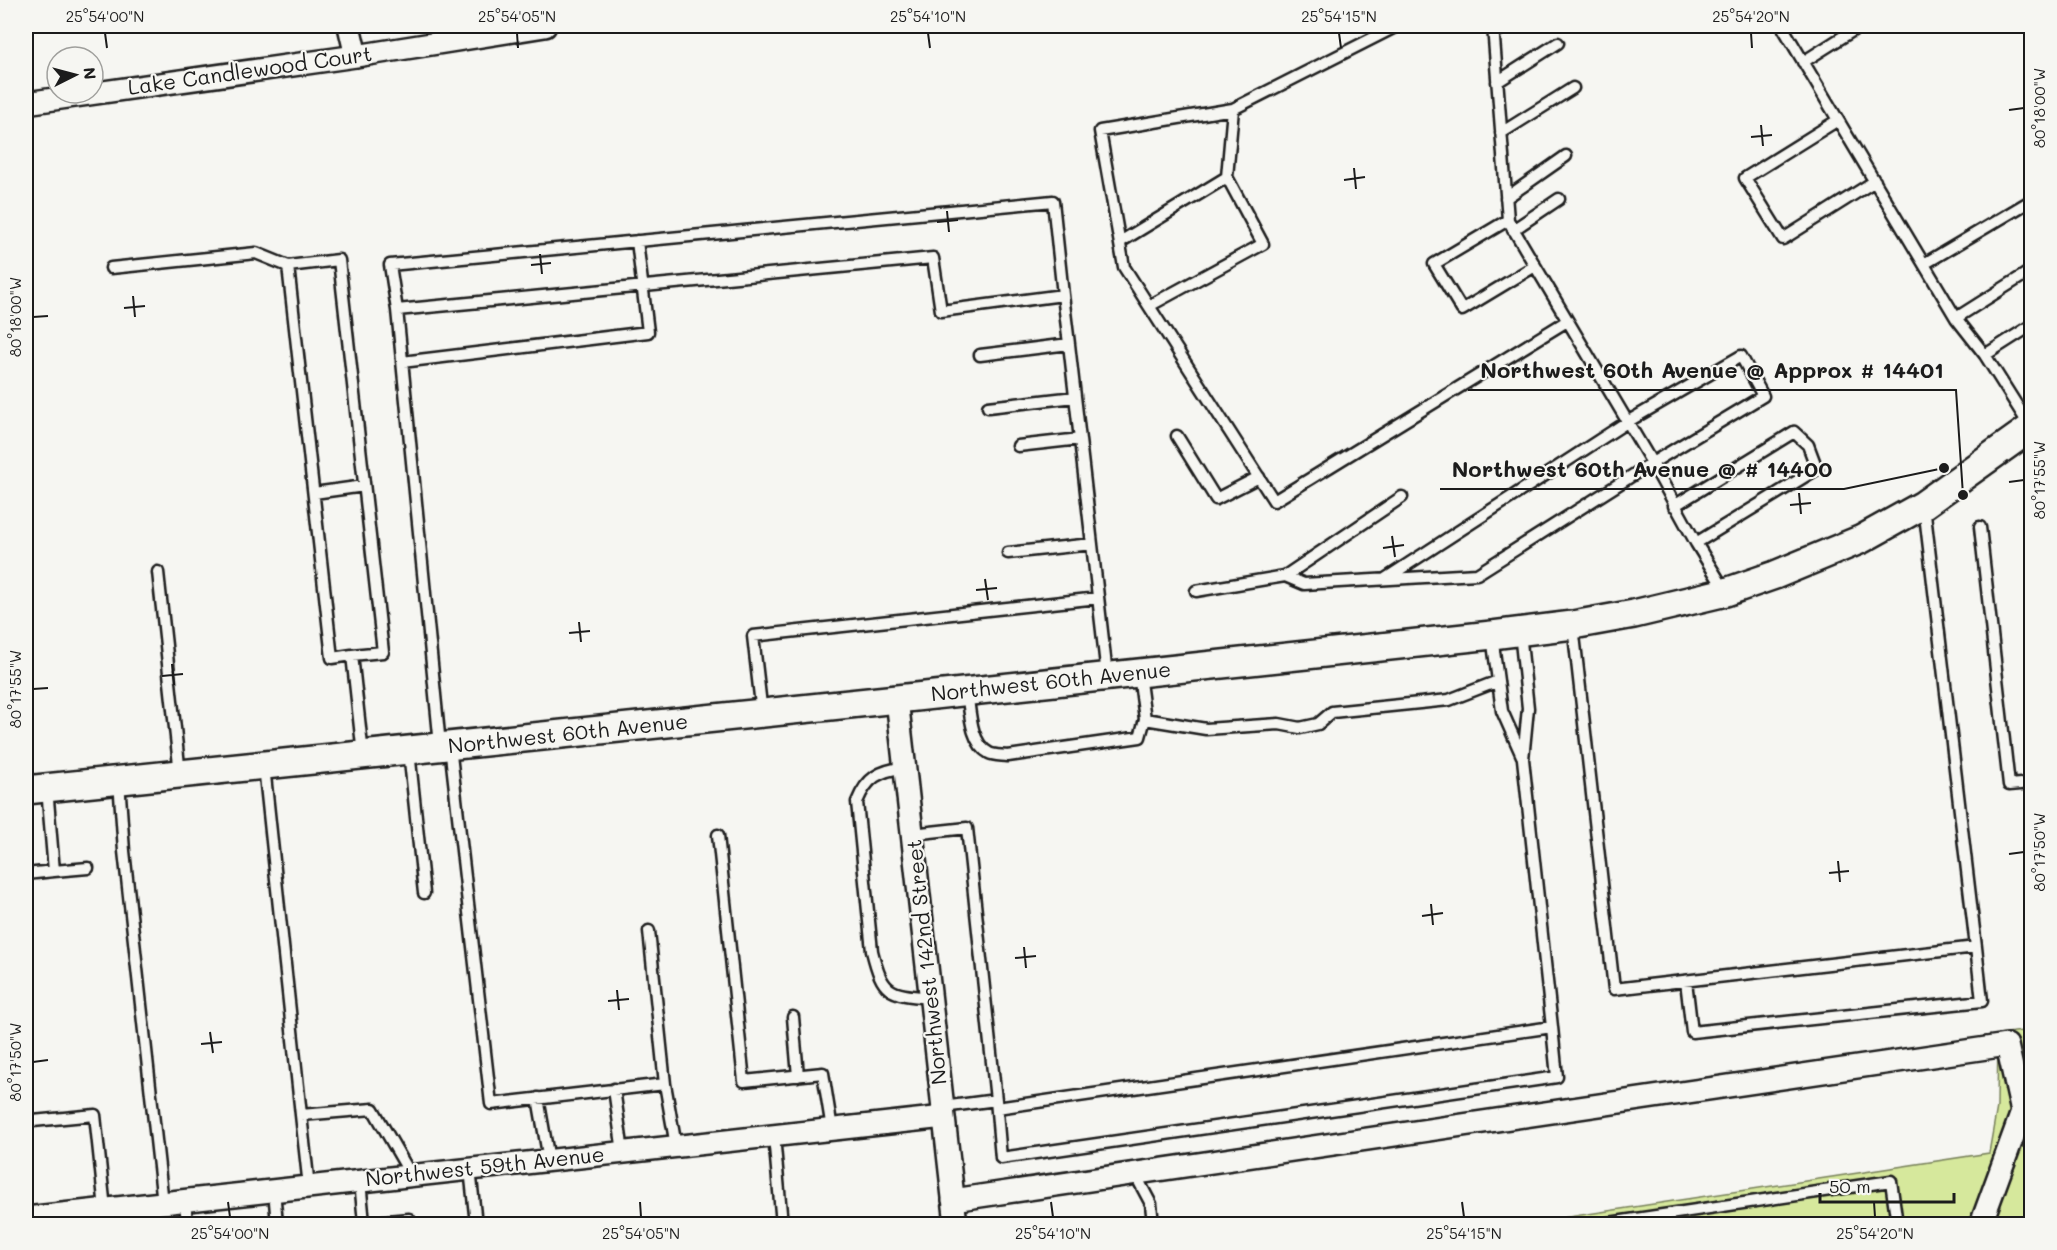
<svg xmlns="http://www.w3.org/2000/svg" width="2057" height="1250" viewBox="0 0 2057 1250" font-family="Mali,sans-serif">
<rect width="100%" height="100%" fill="#f6f6f2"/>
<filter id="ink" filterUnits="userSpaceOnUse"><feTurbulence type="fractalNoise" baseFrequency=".0167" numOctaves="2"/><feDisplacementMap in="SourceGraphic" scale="12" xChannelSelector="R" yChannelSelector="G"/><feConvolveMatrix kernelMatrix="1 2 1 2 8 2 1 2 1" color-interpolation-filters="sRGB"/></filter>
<g filter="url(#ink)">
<path fill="#d6e89c" stroke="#79825c" stroke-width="1.5" d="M 2031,1030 L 2031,1224 L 1522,1224 L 1989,1153 L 1997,1107 L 1998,1034 Z"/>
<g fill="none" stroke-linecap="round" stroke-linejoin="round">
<g stroke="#1c1c1c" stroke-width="15">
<path id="service" d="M 1397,26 L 1233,109 L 1100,131 L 1124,267 L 1274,501 L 1567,321
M 1493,26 L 1508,220 L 1652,463 L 1696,543 L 1726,592
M 1782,26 L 1956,318 L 1985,355 L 2031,428
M 1494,33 L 1506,26
M 1803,62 L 1860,26
M 1497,82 L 1558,43
M 1838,120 L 1745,178 L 1783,239 L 1875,181
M 1501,133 L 1573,88
M 1506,198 L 1566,156
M 1508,220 L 1434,264 L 1462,310 L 1535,266
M 1513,230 L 1559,199
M 1120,242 L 1227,177 L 1233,109
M 1924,264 L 2032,200
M 111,268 L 256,253 L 288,266
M 1149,306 L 1263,244 L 1227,177
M 397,310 L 390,265 L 1053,201 L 1063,295
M 1956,318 L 2032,270
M 980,355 L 1069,344 L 1107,675
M 1985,355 L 2032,325
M 402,362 L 648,332 L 637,241
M 988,407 L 1075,397
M 1177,436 L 1216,499 L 1259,477
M 1018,446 L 1080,439
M 314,493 L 364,486
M 1674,506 L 1794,432 L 1808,445 L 1817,469 L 1696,543
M 1980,527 L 2009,785 L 2032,783
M 1008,553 L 1092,544
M 158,572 L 180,774
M 1285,576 L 1402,497
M 1196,591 L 1285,576 L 1304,584 L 1477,574 L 1652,463 L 1763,396 L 1741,356 L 1627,422 L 1385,579
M 1573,626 L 1614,989 L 1976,947 L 1924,506
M 1520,632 L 1528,708 L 1523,759 L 1552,1027
M 1492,636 L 1502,711 L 1522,756
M 352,655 L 332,658 L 288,266 L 339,260 L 383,652 L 352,655 L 363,755
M 967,691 C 970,710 970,743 989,753 C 994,756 1002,755 1008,756 L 1140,737 L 1145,719 L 1139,674
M 762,714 L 753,636 L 1098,598
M 1145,719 L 1206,729 L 1279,724 L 1300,728 L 1318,724 L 1332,712 L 1449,700 L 1498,681
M 440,745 L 397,310 L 933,258 L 941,311 L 1063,295 L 1069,344
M 450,746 L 491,1104 L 665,1084 L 649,931
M 409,751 L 424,893
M 264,766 L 301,1115 L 373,1109 L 411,1175
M 905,767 C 879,771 867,777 857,802 L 872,951 C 883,994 888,994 931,998
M 119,781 L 124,851 L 163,1203
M 47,788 L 54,871 L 88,868
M 912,834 L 967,828 L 996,1100 L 943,1107
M 718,835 L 744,1081 L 823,1073 L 832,1129
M 26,874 L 54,871
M 1686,981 L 1692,1032 L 1982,1001 L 1976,947
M 793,1017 L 798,1076
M 665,1084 L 676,1146
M 614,1089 L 623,1152
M 538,1098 L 549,1160
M 996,1100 L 1001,1158 L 1557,1077 L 1552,1027 L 997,1108
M 301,1115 L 309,1187
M 33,1121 L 95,1115 L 105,1209
M 774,1136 L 782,1224
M 470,1169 L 476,1224
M 1135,1174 L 1151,1204 L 1153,1224
M 360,1181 L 364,1223 L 409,1219
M 274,1190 L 277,1224
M 185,1200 L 187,1224
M 1602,1224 L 1891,1181 L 1897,1224"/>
</g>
<g stroke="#1c1c1c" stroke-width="26">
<path id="minor" d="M 349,26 L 356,56
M 26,103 L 356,56 L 545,26
M 897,699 L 956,1224
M 953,1200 L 2007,1045 L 2022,1112 L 1981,1224
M 26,1218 L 944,1117"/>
</g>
<g stroke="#1c1c1c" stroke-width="32">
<path id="tertiary" d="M 26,790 L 897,699 L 1492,635 L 1573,625 L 1634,614 L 1726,592 L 1775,575 L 1862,539 L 1923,505 L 2032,427"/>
</g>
<use href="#service" stroke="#f6f6f2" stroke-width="10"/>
<use href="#minor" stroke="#f6f6f2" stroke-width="21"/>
<use href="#tertiary" stroke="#f6f6f2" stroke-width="27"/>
</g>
</g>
<path fill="none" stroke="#1c1c1c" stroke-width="2" d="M 105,33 L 107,48M 517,33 L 518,48M 928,33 L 930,48M 1339,33 L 1341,48M 1751,33 L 1752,48M 2009,110 L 2024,108M 1761,125 L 1763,146M 1751,137 L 1772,135M 1354,168 L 1356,189M 1344,180 L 1365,177M 947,211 L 949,232M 937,222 L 958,220M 540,254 L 542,274M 531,265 L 551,263M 133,296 L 135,317M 124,308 L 145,306M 33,317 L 48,316M 2009,482 L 2024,480M 1799,493 L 1801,514M 1790,505 L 1811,503M 1392,536 L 1395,557M 1383,548 L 1404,545M 985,579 L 988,600M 976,590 L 997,588M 579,622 L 581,642M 569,633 L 590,631M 172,664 L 174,685M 162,676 L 183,674M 33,689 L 48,688M 2009,854 L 2024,852M 1838,861 L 1840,882M 1829,873 L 1849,871M 1431,904 L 1433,925M 1422,916 L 1443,913M 1024,947 L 1026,968M 1015,958 L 1036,956M 617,990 L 619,1010M 608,1001 L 629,999M 210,1032 L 213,1053M 201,1044 L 222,1042M 33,1062 L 48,1060M 228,1202 L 230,1217M 640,1202 L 641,1217M 1051,1202 L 1053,1217M 1462,1202 L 1464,1217M 1874,1202 L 1875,1217"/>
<g text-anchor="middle" stroke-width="4.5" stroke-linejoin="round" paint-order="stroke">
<g font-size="21" fill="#1c1c1c" stroke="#f6f6f2">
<text transform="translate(250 71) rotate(-8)" y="7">Lake Candlewood Court</text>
<text transform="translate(1051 682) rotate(-6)" y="7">Northwest 60th Avenue</text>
<text transform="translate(568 734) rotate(-6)" y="7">Northwest 60th Avenue</text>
<text transform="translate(927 962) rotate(-96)" y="7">Northwest 142nd Street</text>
<text transform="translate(485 1167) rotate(-6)" y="7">Northwest 59th Avenue</text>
</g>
</g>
<path fill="none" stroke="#1c1c1c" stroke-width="2" d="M1963 495L1956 390H1468M1944 468L1844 489H1440"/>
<g fill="#1c1c1c" stroke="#f6f6f2" stroke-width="2">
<circle cx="1963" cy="495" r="6"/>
<circle cx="1944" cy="468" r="6"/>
</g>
<g font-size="22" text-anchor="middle" font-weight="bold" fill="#1c1c1c" stroke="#f6f6f2" stroke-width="4.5" stroke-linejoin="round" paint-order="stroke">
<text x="1712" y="378">Northwest 60th Avenue @ Approx # 14401</text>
<text x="1642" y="477">Northwest 60th Avenue @ # 14400</text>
</g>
<rect width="2057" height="1250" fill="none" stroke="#f6f6f2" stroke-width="66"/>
<g transform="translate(75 75) rotate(84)"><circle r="28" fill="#f6f6f2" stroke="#9f9f9c" stroke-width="1.5"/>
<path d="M0-4.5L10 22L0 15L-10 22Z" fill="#1c1c1c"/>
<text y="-9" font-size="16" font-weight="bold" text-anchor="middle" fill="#1c1c1c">N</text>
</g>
<path d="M1820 1193v9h134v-9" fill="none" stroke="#1c1c1c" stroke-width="3"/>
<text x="1829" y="1193" font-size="18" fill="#1c1c1c" stroke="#f6f6f2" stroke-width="4.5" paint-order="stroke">50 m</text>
<rect x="33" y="33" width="1991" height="1184" fill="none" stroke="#1c1c1c" stroke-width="2"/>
<g font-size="15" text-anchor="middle" fill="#1c1c1c">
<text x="105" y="22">25°54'00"N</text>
<text x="517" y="22">25°54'05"N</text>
<text x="928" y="22">25°54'10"N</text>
<text x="1339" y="22">25°54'15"N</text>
<text x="1751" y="22">25°54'20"N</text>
<text transform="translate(2040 108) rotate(-90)" y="5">80°18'00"W</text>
<text transform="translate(16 317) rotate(-90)" y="5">80°18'00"W</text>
<text transform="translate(2040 480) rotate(-90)" y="5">80°17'55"W</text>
<text transform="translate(16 689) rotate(-90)" y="5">80°17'55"W</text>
<text transform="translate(2040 852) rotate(-90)" y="5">80°17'50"W</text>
<text transform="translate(16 1062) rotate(-90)" y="5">80°17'50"W</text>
<text x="230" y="1239">25°54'00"N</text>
<text x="641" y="1239">25°54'05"N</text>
<text x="1053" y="1239">25°54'10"N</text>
<text x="1464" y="1239">25°54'15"N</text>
<text x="1875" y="1239">25°54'20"N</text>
</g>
</svg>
